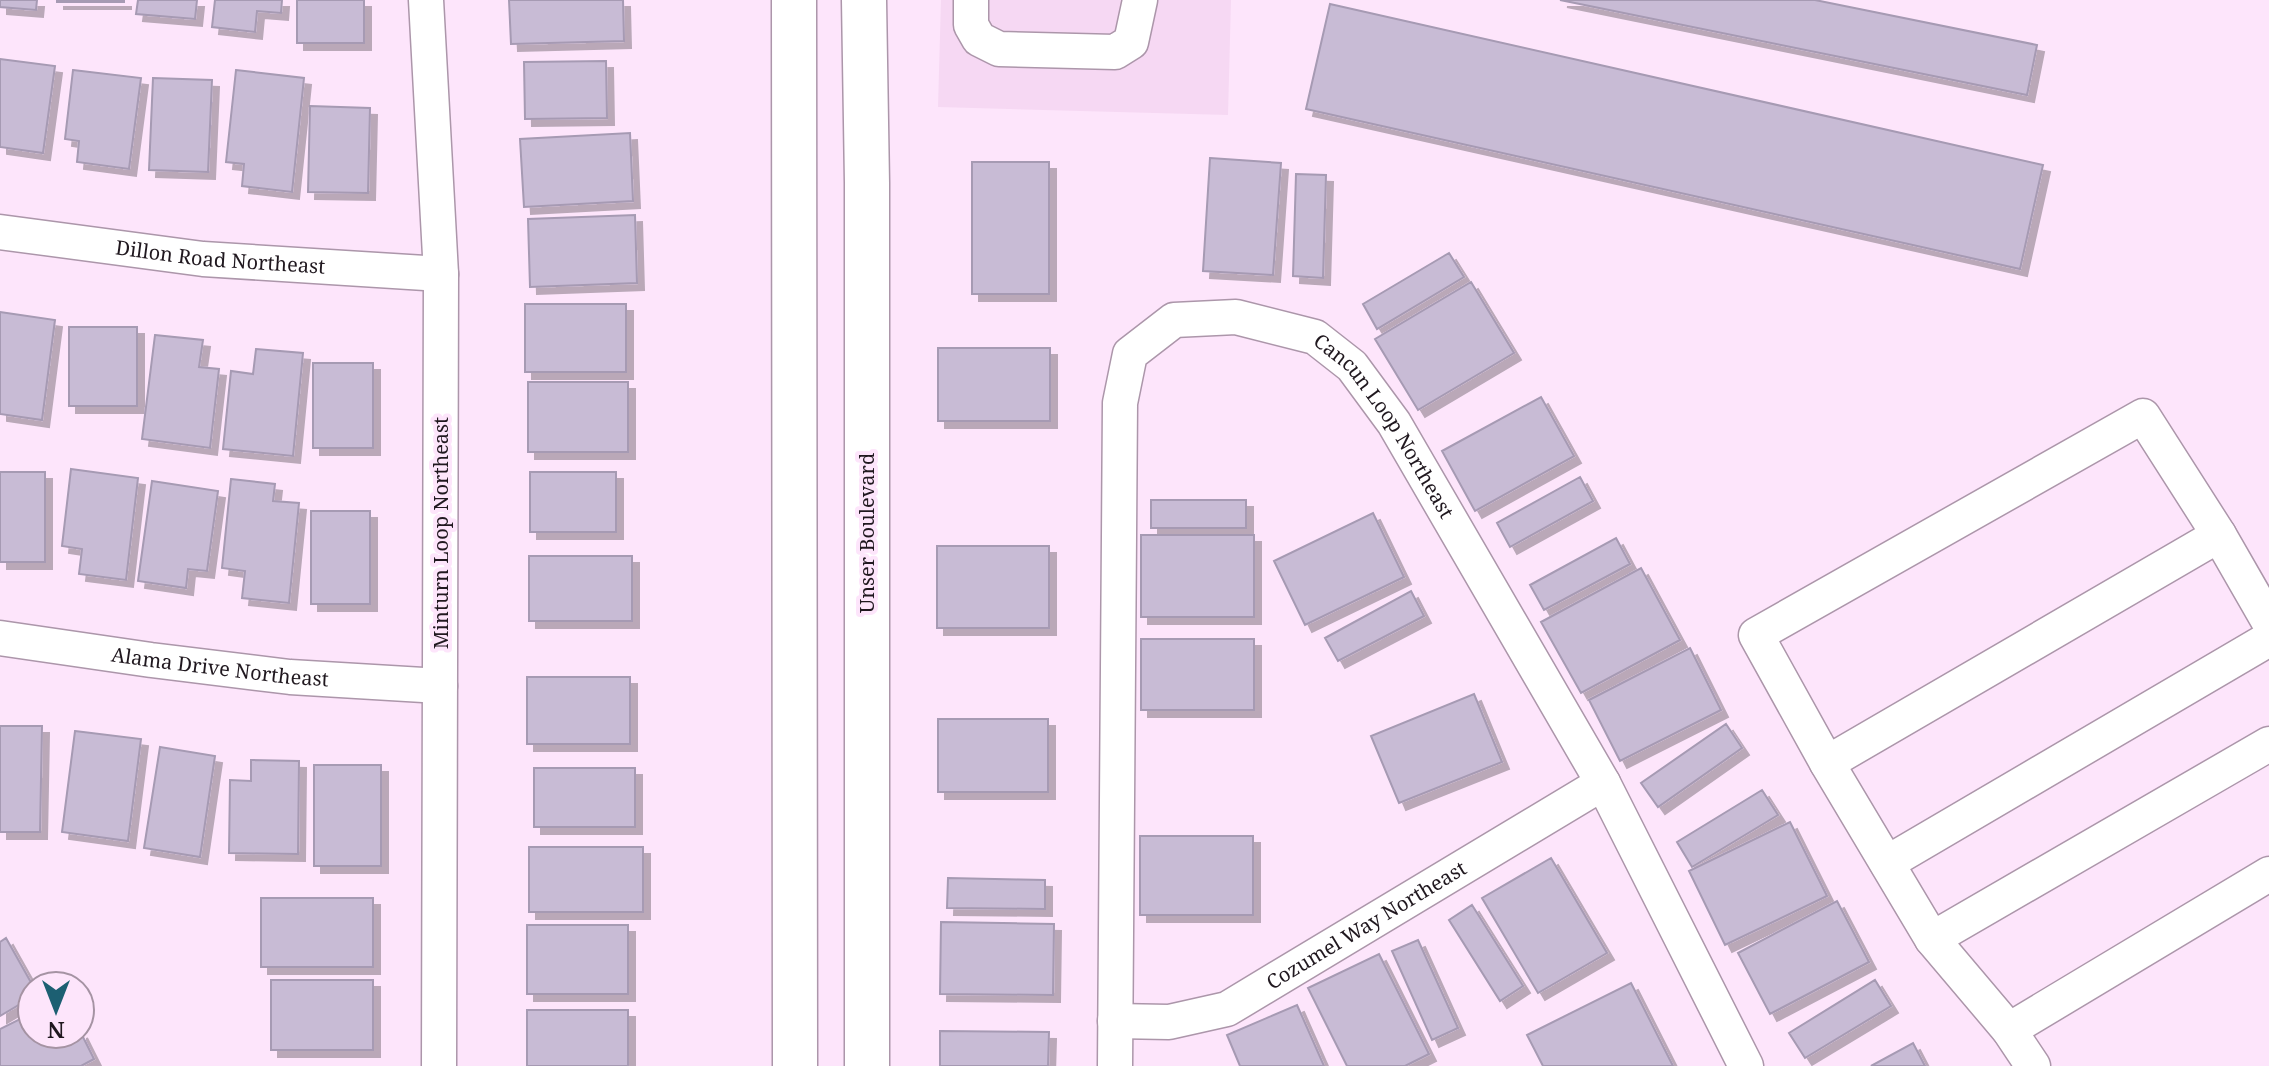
<svg xmlns="http://www.w3.org/2000/svg" width="2269" height="1066" viewBox="0 0 2269 1066" font-family="'Noto Serif',serif">
<defs>
<filter id="shadow"><feDropShadow dx="7" dy="7" stdDeviation="0" flood-color="#0004"/></filter>
</defs>
<rect width="100%" height="100%" fill="#fde5fb"/>
<path fill="#f6d8f3" d="M 941,0 L 1231,0 L 1228,115 L 938,107 Z"/>
<path fill="#c8bbd5" stroke="#a69ab3" stroke-width="2" filter="url(#shadow)" d="M 0,0 L 37,0 L 36,10 L 0,7 Z
M 57,0 L 124,0 L 124,2 L 57,2 Z
M 138,0 L 197,0 L 195,19 L 136,14 Z
M 215,0 L 282,0 L 281,13 L 257,11 L 255,32 L 212,27 Z
M 297,0 L 364,0 L 364,43 L 297,43 Z
M 509,0 L 623,0 L 624,41 L 511,44 Z
M 1560,0 L 1815,0 L 2037,45 L 2027,95 Z
M 1330,4 L 2043,165 L 2020,269 L 1306,109 Z
M 0,59 L 55,66 L 43,153 L 0,147 Z
M 606,61 L 607,118 L 525,119 L 524,62 Z
M 73,70 L 141,78 L 129,169 L 77,162 L 79,141 L 65,139 Z
M 236,70 L 304,78 L 292,192 L 242,186 L 244,164 L 226,162 Z
M 153,78 L 212,80 L 208,172 L 149,170 Z
M 310,106 L 370,108 L 368,193 L 308,192 Z
M 630,133 L 633,201 L 524,207 L 520,139 Z
M 1210,158 L 1281,163 L 1273,275 L 1203,271 Z
M 972,162 L 1049,162 L 1049,294 L 972,294 Z
M 1296,174 L 1326,175 L 1323,278 L 1293,276 Z
M 635,215 L 637,283 L 530,287 L 528,219 Z
M 1449,253 L 1464,277 L 1377,329 L 1363,304 Z
M 1471,282 L 1514,353 L 1418,410 L 1375,339 Z
M 525,304 L 626,304 L 626,372 L 525,372 Z
M 0,312 L 55,320 L 42,420 L 0,414 Z
M 69,327 L 137,327 L 137,406 L 69,406 Z
M 155,335 L 203,340 L 199,367 L 219,369 L 210,448 L 142,439 Z
M 938,348 L 1050,348 L 1050,421 L 938,421 Z
M 256,349 L 303,353 L 293,456 L 223,449 L 231,371 L 253,374 Z
M 313,363 L 373,363 L 373,448 L 313,448 Z
M 528,382 L 628,382 L 628,452 L 528,452 Z
M 1541,397 L 1574,456 L 1475,511 L 1442,451 Z
M 71,469 L 138,478 L 126,580 L 79,574 L 82,549 L 62,546 Z
M 0,472 L 45,472 L 45,562 L 0,562 Z
M 530,472 L 616,472 L 616,532 L 530,532 Z
M 1580,477 L 1593,501 L 1510,547 L 1497,523 Z
M 231,479 L 275,484 L 273,501 L 299,503 L 289,603 L 242,598 L 245,571 L 222,568 Z
M 152,481 L 218,491 L 207,571 L 188,569 L 186,588 L 138,581 Z
M 1151,500 L 1246,500 L 1246,528 L 1151,528 Z
M 311,511 L 370,511 L 370,604 L 311,604 Z
M 1373,513 L 1404,577 L 1305,625 L 1274,561 Z
M 1141,535 L 1254,535 L 1254,617 L 1141,617 Z
M 1616,538 L 1630,564 L 1544,610 L 1530,585 Z
M 937,546 L 1049,546 L 1049,628 L 937,628 Z
M 529,556 L 632,556 L 632,621 L 529,621 Z
M 1641,568 L 1680,640 L 1581,693 L 1541,622 Z
M 1411,591 L 1424,616 L 1338,661 L 1325,638 Z
M 1141,639 L 1254,639 L 1254,710 L 1141,710 Z
M 1690,648 L 1721,710 L 1620,761 L 1589,700 Z
M 527,677 L 630,677 L 630,744 L 527,744 Z
M 1474,694 L 1502,762 L 1399,803 L 1371,736 Z
M 938,719 L 1048,719 L 1048,792 L 938,792 Z
M 1726,724 L 1742,748 L 1658,807 L 1641,783 Z
M 0,726 L 42,726 L 40,832 L 0,832 Z
M 75,731 L 141,739 L 128,841 L 62,832 Z
M 160,747 L 215,756 L 200,857 L 144,848 Z
M 251,760 L 299,761 L 298,854 L 229,853 L 230,780 L 251,781 Z
M 314,765 L 381,765 L 381,866 L 314,866 Z
M 534,768 L 635,768 L 635,827 L 534,827 Z
M 1762,790 L 1778,815 L 1692,867 L 1677,842 Z
M 1790,822 L 1827,896 L 1725,945 L 1689,871 Z
M 1140,836 L 1253,836 L 1253,915 L 1140,915 Z
M 529,847 L 643,847 L 643,912 L 529,912 Z
M 1551,858 L 1607,953 L 1538,993 L 1482,898 Z
M 948,878 L 1045,880 L 1045,909 L 947,908 Z
M 261,898 L 373,898 L 373,967 L 261,967 Z
M 1837,901 L 1869,962 L 1770,1014 L 1738,953 Z
M 1472,905 L 1523,986 L 1500,1001 L 1449,920 Z
M 941,922 L 1054,924 L 1053,995 L 940,994 Z
M 527,925 L 628,925 L 628,994 L 527,994 Z
M 6,938 L 33,986 L 32,997 L 0,1016 L 0,942 Z
M 1418,940 L 1458,1028 L 1432,1040 L 1392,951 Z
M 1379,954 L 1429,1054 L 1405,1066 L 1347,1066 L 1308,988 Z
M 271,980 L 373,980 L 373,1050 L 271,1050 Z
M 1875,980 L 1891,1006 L 1805,1058 L 1789,1033 Z
M 1631,983 L 1673,1066 L 1543,1066 L 1527,1035 Z
M 1297,1005 L 1324,1066 L 1240,1066 L 1227,1035 Z
M 527,1010 L 628,1010 L 628,1066 L 527,1066 Z
M 32,1013 L 32,1034 L 80,1034 L 80,1031 L 94,1059 L 81,1066 L 0,1066 L 0,1029 Z
M 940,1031 L 1049,1032 L 1048,1066 L 940,1066 Z
M 1913,1043 L 1925,1066 L 1871,1066 Z"/>
<g fill="none" stroke-linecap="round" stroke-linejoin="round">
<g stroke="#ac96aa" stroke-width="37">
<g id="minor">
<path d="M 426,0 L 441,274 L 439,1066"/>
<path d="M 971,0 L 971,25 L 979,39 L 999,49 L 1115,52 L 1131,42 L 1140,0"/>
<path id="s1" d="M 0,232 L 203,259 L 441,274"/>
<path id="s2" d="M 0,638 L 151,660 L 290,677 L 440,686"/>
<path d="M 1827,763 L 2219,535"/>
<path d="M 1887,863 L 2269,639"/>
<path d="M 1932,939 L 2269,744"/>
<path id="s3" d="M 1115,1021 L 1169,1022 L 1227,1009 L 1603,783"/>
<path d="M 2009,1030 L 2269,874"/>
<path id="s4" d="M 1115,1066 L 1120,403 L 1130,354 L 1174,320 L 1236,317 L 1315,337 L 1352,366 L 1394,423 L 1603,783 L 1746,1066"/>
<path d="M 2033,1066 L 2009,1030 L 1932,939 L 1827,763 L 1756,635 L 2143,416 L 2219,535 L 2269,622"/>
</g>
</g>
<g stroke="#ac96aa" stroke-width="47">
<path id="major" d="M 794,0 L 795,1066
M 864,0 L 867,183 L 867,1066"/>
</g>
<use href="#minor" stroke="#fff" stroke-width="34"/>
<use href="#major" stroke="#fff" stroke-width="44"/>
</g>
<g text-anchor="middle" stroke-width="8" stroke-linejoin="round" paint-order="stroke">
<g font-size="20" fill="#20181f" stroke="#fde5fb">
<text dy="7" stroke="none"><textPath href="#s1" startOffset="222">Dillon Road Northeast</textPath></text>
<text dy="7" stroke="none"><textPath href="#s4" startOffset="1026">Cancun Loop Northeast</textPath></text>
<text transform="translate(441 533) rotate(-90)" y="7">Minturn Loop Northeast</text>
<text transform="translate(867 533) rotate(-90)" y="7">Unser Boulevard</text>
<text dy="7" stroke="none"><textPath href="#s2" startOffset="222">Alama Drive Northeast</textPath></text>
<text dy="7" stroke="none"><textPath href="#s3" startOffset="276">Cozumel Way Northeast</textPath></text>
</g>
</g>
<g transform="translate(56 1010) rotate(180)"><circle r="38" fill="#fde5fb" stroke="#a593a3" stroke-width="2"/>
<path d="M0-6L14 30L0 20L-14 30Z" fill="#1c5f72"/>
<text y="-12" font-size="22" font-weight="bold" text-anchor="middle" fill="#20181f">N</text>
</g>
</svg>
